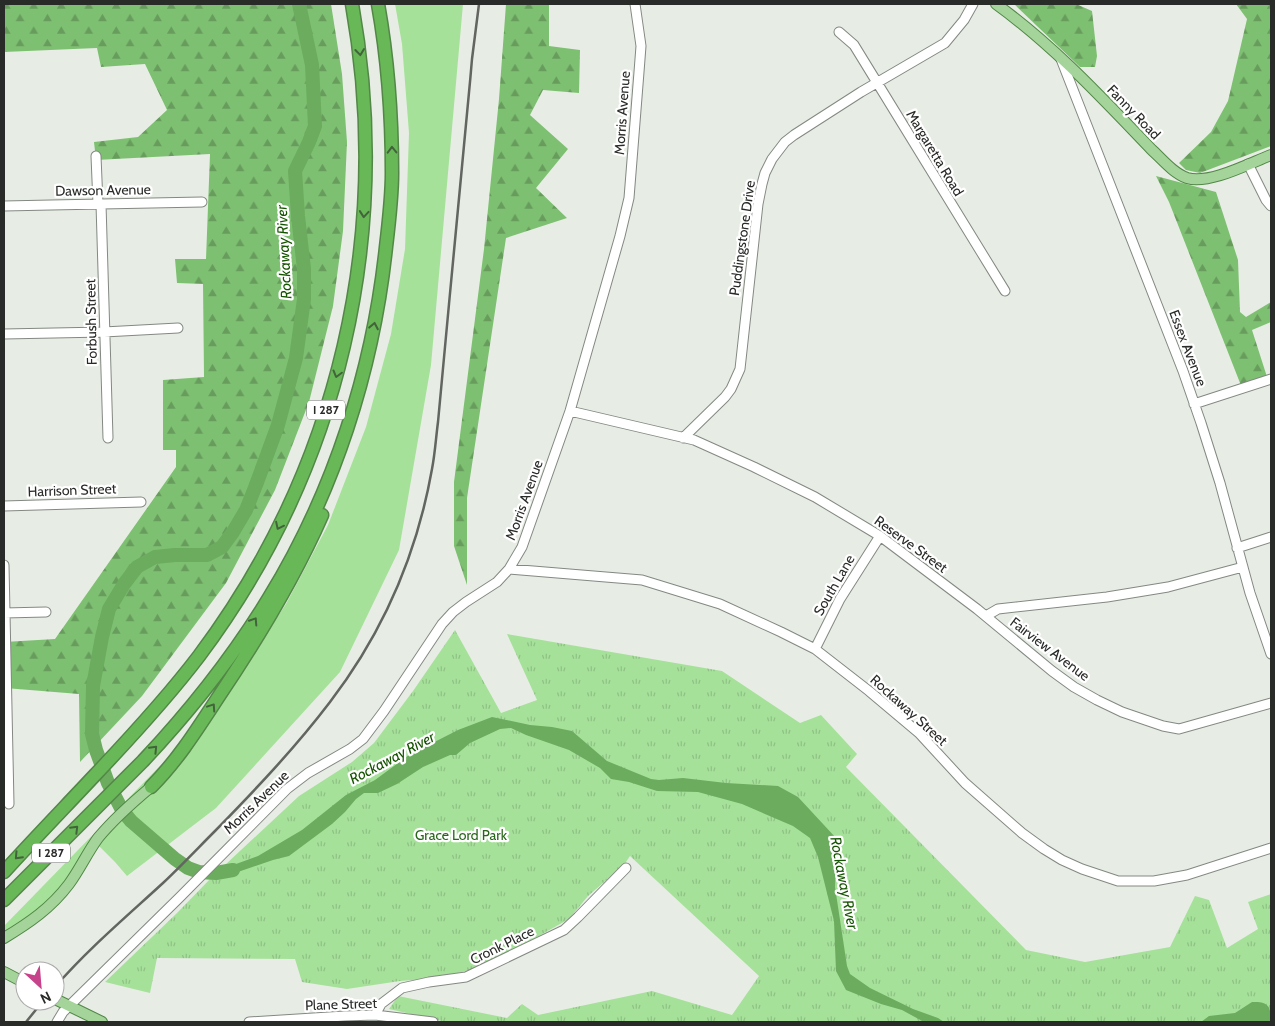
<svg xmlns="http://www.w3.org/2000/svg" width="1275" height="1026" viewBox="0 0 1275 1026" font-family="Cabin,sans-serif">
<defs>
<pattern id="forest-firs" width="22" height="20" patternUnits="userSpaceOnUse" patternTransform="scale(1.25)"><rect width="22" height="20" fill="#7ec071"/><path d="M5 1l3.5 6h-7zM16 11l3.5 6h-7z" fill="#679c5d"/></pattern>
<pattern id="park-tufts" width="24" height="20" patternUnits="userSpaceOnUse" patternTransform="scale(1.25)"><rect width="24" height="20" fill="#a6e19a"/><path d="M3 7l-1-3M5 7V3M7 7l1-3M15 17l-1-3M17 17v-4M19 17l1-3" fill="none" stroke="#8fc185"/></pattern>
</defs>
<rect width="100%" height="100%" fill="#e7ede5"/>
<path fill="#a6e19a" d="M 395,4 L 463,4 L 431,365 L 399,550 L 340,672 L 216,808 L 127,876 L 115,862 L 95,842 L 47,906 L 4,932 L 4,926 L 189,736 L 231,686 L 286,604 L 328,525 L 366,427 L 391,334 L 405,249 L 409,133 L 402,44 Z"/>
<path fill="url(#forest-firs)" d="M 4,4 L 331,4 L 342,74 L 347,142 L 343,231 L 333,306 L 309,402 L 275,490 L 226,583 L 142,696 L 80,762 L 79,694 L 5,688 L 4,642 L 55,639 L 176,467 L 176,450 L 163,450 L 163,380 L 204,377 L 203,284 L 177,283 L 175,259 L 206,259 L 210,154 L 96,160 L 94,142 L 138,137 L 167,110 L 145,64 L 101,67 L 97,48 L 4,52 Z
M 506,4 L 549,4 L 549,46 L 580,50 L 579,93 L 543,90 L 530,115 L 568,149 L 536,188 L 567,218 L 506,238 L 467,498 L 467,585 L 454,546 L 454,482 L 484,249 L 499,99 Z
M 1014,4 L 1076,4 L 1092,11 L 1097,56 L 1095,67 L 1080,67 Z
M 1236,4 L 1271,4 L 1271,146 L 1200,173 L 1186,170 L 1179,163 L 1211,132 L 1228,101 L 1247,19 Z
M 1156,176 L 1216,192 L 1238,260 L 1240,312 L 1246,317 L 1271,302 L 1271,322 L 1252,330 L 1268,380 L 1242,388 L 1169,202 Z"/>
<path fill="url(#park-tufts)" d="M 455,630 L 501,713 L 537,700 L 507,634 L 722,671 L 800,723 L 821,715 L 857,754 L 846,767 L 1026,950 L 1085,962 L 1170,947 L 1195,896 L 1209,900 L 1227,948 L 1258,929 L 1248,902 L 1271,894 L 1271,1022 L 446,1022 L 389,1009 L 398,996 L 507,1018 L 522,1004 L 538,1015 L 652,991 L 732,1015 L 759,976 L 630,856 L 624,865 L 588,896 L 569,919 L 487,965 L 440,978 L 400,981 L 347,989 L 302,982 L 295,959 L 157,958 L 150,993 L 105,982 L 177,913 L 211,878 L 299,796 L 352,762 L 374,743 L 413,691 Z"/>
<path fill="#6bac5e" d="M 492,717 L 530,725 L 552,727 L 572,731 L 607,761 L 651,779 L 659,780 L 683,778 L 726,783 L 778,786 L 798,797 L 836,838 L 838,848 L 836,862 L 835,887 L 847,966 L 850,974 L 870,988 L 913,1009 L 938,1018 L 944,1022 L 924,1022 L 902,1010 L 881,1004 L 846,990 L 836,971 L 834,921 L 818,857 L 810,838 L 793,826 L 742,804 L 698,792 L 657,791 L 629,782 L 611,779 L 600,768 L 569,750 L 526,735 L 511,728 L 500,729 L 470,743 L 456,755 L 450,755 L 423,767 L 397,784 L 378,793 L 364,793 L 356,799 L 345,812 L 332,824 L 289,856 L 273,860 L 235,873 L 211,878 L 224,866 L 236,864 L 258,856 L 302,830 L 346,795 L 375,780 L 409,755 L 458,730 Z
M 1252,1002 C 1269,1001 1271,1007 1271,1022 L 1201,1022 L 1209,1016 L 1235,1013 Z"/>
<g fill="none" stroke-linecap="round" stroke-linejoin="round">
<path stroke="#6bac5e" stroke-width="14" d="M 233,870 L 216,873 L 199,872 L 188,868 L 175,859 L 131,821 L 122,810 L 108,783 L 96,750 L 92,734 L 93,686 L 102,637 L 109,609 L 124,584 L 137,567 L 155,557 L 175,555 L 207,555 L 222,547 L 233,532 L 246,510 L 256,485 L 278,425 L 296,358 L 304,299 L 304,269 L 298,216 L 295,171 L 309,142 L 315,126 L 312,65 L 299,4"/>
<g stroke="#838982" stroke-width="11">
<path id="minor" d="M 839,32 L 854,45 L 1005,291
M 1061,59 L 1183,371 L 1201,423 L 1220,483 L 1250,593 L 1271,654
M 96,156 L 98,204
M 1248,164 L 1266,200 L 1271,206
M 101,204 L 108,438
M 4,206 L 51,205 L 202,202
M 4,334 L 104,332 L 178,328
M 1194,404 L 1271,379
M 570,411 L 694,440 L 754,467 L 815,497 L 880,536 L 977,609 L 1052,671 L 1074,687 L 1097,700 L 1122,712 L 1163,726 L 1179,729 L 1271,703
M 683,438 L 725,397 L 731,389 L 740,369 L 758,204 L 762,184 L 765,173 L 772,159 L 785,142 L 794,135 L 861,92 L 945,43 L 964,20 L 973,4
M 4,506 L 141,502
M 1237,548 L 1271,537
M 4,565 L 9,804
M 509,569 L 642,580 L 720,604 L 781,632 L 815,649 L 869,691 L 919,733 L 965,783 L 1022,833 L 1044,849 L 1062,860 L 1082,869 L 1118,881 L 1154,881 L 1187,875 L 1271,848
M 4,613 L 46,612
M 986,616 L 998,609 L 1107,597 L 1168,587 L 1243,567
M 815,649 L 840,599 L 880,536
M 375,1015 L 381,1004 L 402,988 L 429,982 L 466,977 L 564,930 L 578,917 L 626,868
M 57,1022 L 63,1012 L 180,897 L 287,789 L 308,773 L 350,749 L 363,739 L 384,711 L 442,624 L 453,612 L 466,602 L 497,582 L 509,569 L 522,547 L 570,411 L 620,236 L 629,198 L 639,72 L 641,46 L 635,4
M 249,1022 L 345,1016 L 375,1015 L 433,1022"/>
</g>
<g stroke="#528747" stroke-width="12">
<path id="major" d="M 996,4 C 1054,46 1102,98 1151,149 C 1162,159 1173,173 1187,178 C 1209,185 1250,163 1271,155
M 4,938 C 29,923 51,908 69,884 C 80,869 87,853 98,838 C 113,820 133,802 151,787
M 4,972 L 25,983
M 55,999 L 102,1022"/>
</g>
<g stroke="#528747" stroke-width="15">
<path id="highway" d="M 151,787 C 178,760 198,728 219,696 C 258,638 294,579 322,515
M 4,872 C 34,839 65,807 95,775 C 131,737 167,698 199,656 C 340,468 393,235 352,4
M 4,900 L 143,761 C 190,711 233,657 269,598 C 334,492 373,370 386,247 C 389,222 392,197 392,173 C 392,116 388,60 378,4"/>
</g>
<use href="#minor" stroke="#fff" stroke-width="9"/>
<use href="#major" stroke="#a4d49a" stroke-width="10"/>
<use href="#highway" stroke="#68b857" stroke-width="12"/>
<path stroke="#626560" stroke-width="2.5" d="M 55,987 C 88,949 126,917 163,883 C 181,866 198,848 216,830 C 256,789 295,748 330,702 C 382,634 417,554 432,469 C 435,454 436,437 438,422 C 442,383 445,343 449,304 C 457,223 465,141 472,59 L 479,4
M 26,1022 L 43,1001"/>
</g>
<defs><path id="oneway-chevron" d="M-2-3.5L2.5 0L-2 3.5" fill="none" stroke-width="1.6" stroke-linecap="round" stroke-linejoin="round" transform="scale(1.25)"/></defs>
<g stroke="#42633b">
<use href="#oneway-chevron" transform="translate(360 52) rotate(83)"/>
<use href="#oneway-chevron" transform="translate(392 150) rotate(-91)"/>
<use href="#oneway-chevron" transform="translate(364 214) rotate(95)"/>
<use href="#oneway-chevron" transform="translate(374 326) rotate(-79)"/>
<use href="#oneway-chevron" transform="translate(337 374) rotate(105)"/>
<use href="#oneway-chevron" transform="translate(279 526) rotate(116)"/>
<use href="#oneway-chevron" transform="translate(254 621) rotate(-57)"/>
<use href="#oneway-chevron" transform="translate(212 707) rotate(-56)"/>
<use href="#oneway-chevron" transform="translate(154 749) rotate(-46)"/>
<use href="#oneway-chevron" transform="translate(75 829) rotate(-45)"/>
<use href="#oneway-chevron" transform="translate(18 856) rotate(133)"/>
</g>
<g text-anchor="middle" stroke-width="4.5" stroke-linejoin="round" paint-order="stroke">
<g fill="#fff" stroke="#696b68" stroke-width="1">
<rect x="307" y="400.5" width="38" height="19" rx="4"/>
<rect x="32" y="843.5" width="38" height="19" rx="4"/>
</g>
<g font-size="12" font-weight="bold" fill="#292b28">
<text x="326" y="414">I 287</text>
<text x="51" y="857">I 287</text>
</g>
<g font-size="14" fill="#292b28" stroke="#fff">
<text transform="translate(1134 112) rotate(46)" y="5">Fanny Road</text>
<text transform="translate(622 113) rotate(-86)" y="5">Morris Avenue</text>
<text transform="translate(935 153) rotate(59)" y="5">Margaretta Road</text>
<text transform="translate(103 190) rotate(-1)" y="5">Dawson Avenue</text>
<text transform="translate(742 238) rotate(-82)" y="5">Puddingstone Drive</text>
<text transform="translate(91 322) rotate(-91)" y="5">Forbush Street</text>
<text transform="translate(1188 348) rotate(69)" y="5">Essex Avenue</text>
<text transform="translate(72 490) rotate(-2)" y="5">Harrison Street</text>
<text transform="translate(524 500) rotate(-70)" y="5">Morris Avenue</text>
<text transform="translate(911 544) rotate(36)" y="5">Reserve Street</text>
<text transform="translate(834 585) rotate(-60)" y="5">South Lane</text>
<text transform="translate(1050 649) rotate(37)" y="5">Fairview Avenue</text>
<text transform="translate(909 710) rotate(42)" y="5">Rockaway Street</text>
<text transform="translate(256 802) rotate(-44)" y="5">Morris Avenue</text>
<text transform="translate(502 945) rotate(-26)" y="5">Cronk Place</text>
<text transform="translate(341 1004) rotate(-2)" y="5">Plane Street</text>
</g>
<g font-size="14" fill="#276518" stroke="#fff">
<text x="461" y="840">Grace Lord Park</text>
</g>
<g font-size="15" font-style="italic" fill="#155501" stroke="#fff">
<text transform="translate(284 252) rotate(-93)" y="5">Rockaway River</text>
<text transform="translate(392 758) rotate(-28)" y="5">Rockaway River</text>
<text transform="translate(844 883) rotate(79)" y="5">Rockaway River</text>
</g>
</g>
<rect width="1275" height="1026" fill="none" stroke="#292b28" stroke-width="10"/>
<g transform="translate(40 986) rotate(154)"><circle r="24" fill="#ffffff" stroke="#a9aaa9"/>
<path d="M0-4L9 19L0 12L-9 19Z" fill="#c6438b"/>
<text y="-8" font-size="14" font-weight="bold" text-anchor="middle" fill="#292b28">N</text>
</g>
</svg>
